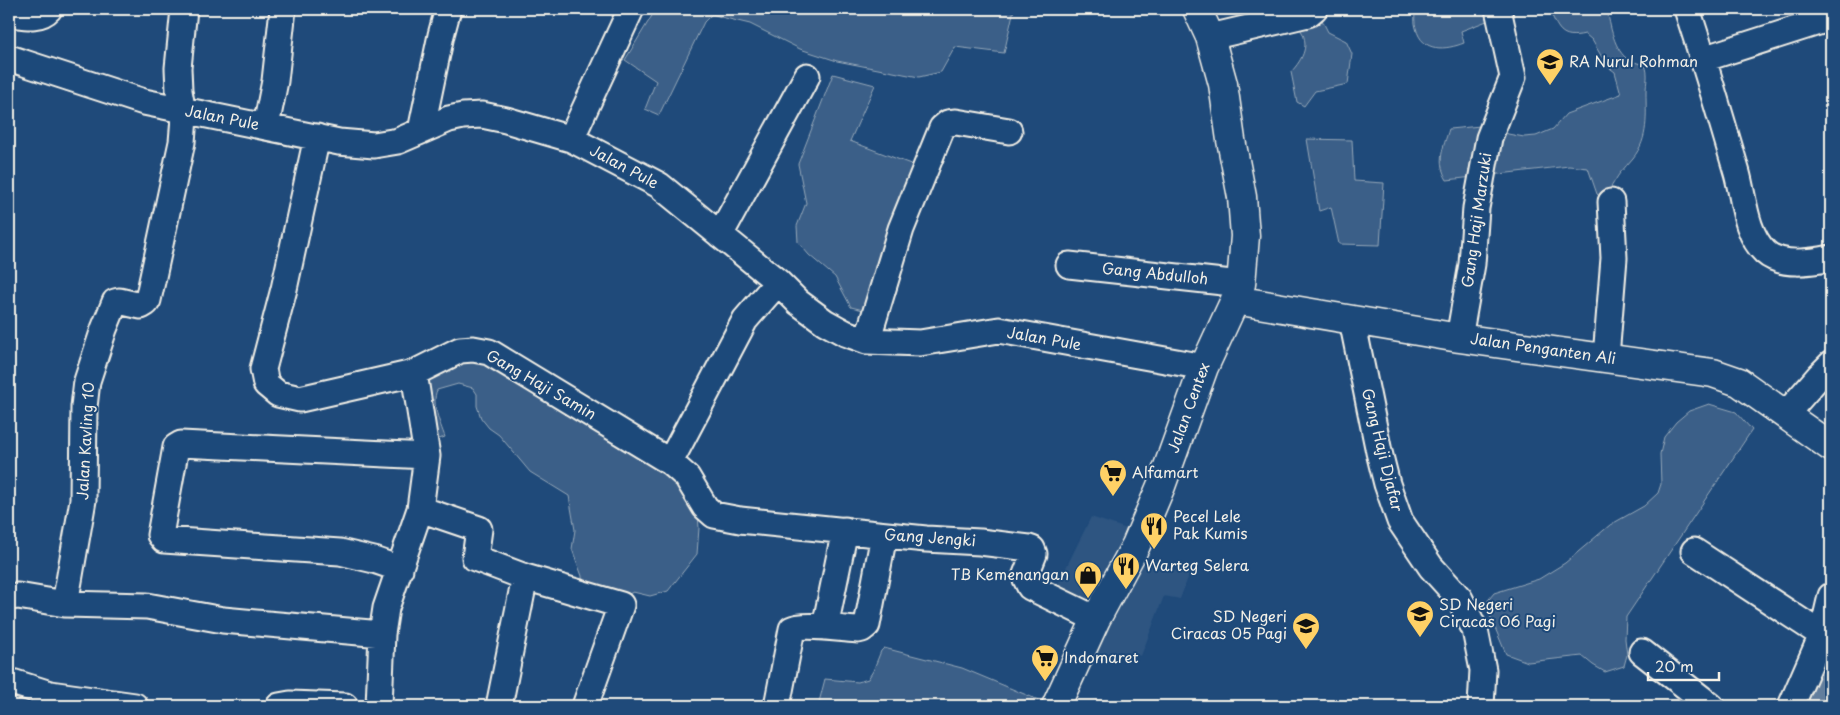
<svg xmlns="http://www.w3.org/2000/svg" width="1840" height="715" viewBox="0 0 1840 715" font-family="'Playpen Sans',sans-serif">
<rect width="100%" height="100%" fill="#1f4a7a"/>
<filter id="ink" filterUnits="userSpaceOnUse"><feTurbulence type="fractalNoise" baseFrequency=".02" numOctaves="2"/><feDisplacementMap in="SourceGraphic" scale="10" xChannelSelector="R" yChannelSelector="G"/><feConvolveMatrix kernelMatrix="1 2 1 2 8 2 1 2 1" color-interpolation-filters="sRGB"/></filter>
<g filter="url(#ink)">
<path fill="#2d5581" d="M 1091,517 L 1130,530 L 1088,611 L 1053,594 Z
M 1139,558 L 1189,575 L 1180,599 L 1164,596 L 1141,656 L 1119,651 L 1114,661 L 1095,653 Z"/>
<path fill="#3a5f88" stroke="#97a8b8" d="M 656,9 L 1014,9 L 1004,53 L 955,47 L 941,72 L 919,77 L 837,61 L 800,49 L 750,24 L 721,17 L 712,14 L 704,22 L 659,115 L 645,109 L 656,81 L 625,60 Z
M 1415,9 L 1492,9 L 1492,19 L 1461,31 L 1464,43 C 1446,50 1422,53 1416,28 C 1414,23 1415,15 1415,9 Z
M 1549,9 L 1607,9 C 1610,25 1614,51 1629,60 C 1634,62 1640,64 1645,65 C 1649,75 1646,81 1646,92 C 1646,116 1649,138 1633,158 C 1629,163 1624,168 1620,173 C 1614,181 1610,191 1602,198 L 1597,194 L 1588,168 L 1569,166 L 1447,180 C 1436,161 1443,149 1449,129 L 1491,125 L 1508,134 L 1524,137 L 1536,136 L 1553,129 L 1566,114 L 1621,94 L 1615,72 L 1607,66 L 1592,40 L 1585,34 C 1560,40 1558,28 1549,9 Z
M 1321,18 L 1328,32 L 1346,41 L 1352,54 L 1348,84 L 1315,91 L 1304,106 L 1297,102 L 1291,72 C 1303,59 1311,44 1299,27 Z
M 833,74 L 875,85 L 850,141 L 916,166 L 872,312 L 851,307 L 835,277 L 809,255 L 798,242 L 797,226 L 806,203 L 798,164 Z
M 1307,139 L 1352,140 L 1354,181 L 1384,183 L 1380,245 L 1339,244 L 1331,207 L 1319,211 Z
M 473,354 L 672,469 L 698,514 L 699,528 L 697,554 L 668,591 L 650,596 L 633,592 L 619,599 L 582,590 L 582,576 L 572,549 L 575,530 L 569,496 L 530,472 L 499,435 L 489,428 L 481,418 L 477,406 L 477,394 L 473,388 L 458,384 L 437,390 C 431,404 440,423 445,437 L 436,440 L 423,379 Z
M 1709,404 L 1736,412 L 1752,430 L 1626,617 L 1625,639 L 1627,655 L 1624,666 L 1605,672 L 1593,665 L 1582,656 L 1528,662 L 1506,654 L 1485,604 L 1494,593 L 1539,579 L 1565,563 L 1610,525 L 1644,506 L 1658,493 L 1661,484 L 1660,454 L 1664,437 L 1676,422 L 1689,411 Z
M 884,648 L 962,668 L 1048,704 L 1046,706 L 818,706 L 825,679 L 858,682 L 868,679 L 873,671 L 881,651 Z"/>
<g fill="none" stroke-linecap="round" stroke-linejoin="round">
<path stroke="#627e9d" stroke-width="42" d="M 1810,706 L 1824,659 L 1831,642"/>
<g stroke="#f4f1e8" stroke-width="29">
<path id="street" d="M 1687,9 C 1705,63 1721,118 1737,173 C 1744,198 1745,233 1765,252 C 1781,267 1812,262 1831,258
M 9,14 C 22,15 39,20 49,9
M 1210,37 L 1308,14 L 1314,9
M 9,58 L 144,102 L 339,142 L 374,145 L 398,141 L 449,119 L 463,116 L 482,115 L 506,120 L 571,139 L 659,185 L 778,282 L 798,302 L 825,322 L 845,333 L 867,341 L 920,343 L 999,330 L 1204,367
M 1703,59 L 1831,18
M 266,126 L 275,81 L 283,9
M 421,131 L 441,35 L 448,9
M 317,137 L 284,289 L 263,369 L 266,384 L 278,394 L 300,399 L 414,373 L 460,350 L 473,349 L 489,352 L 670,462 L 687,477 L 705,507 L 714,515 L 740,520 L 926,539 L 980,542 L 1029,548 L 1032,549 L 1034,554 L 1025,577 L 1030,587 L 1096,619
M 571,139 L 631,9
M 720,235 L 807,76
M 1069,265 L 1241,284
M 1352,320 L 1379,452 L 1387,484 L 1400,521 L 1431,567 L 1460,599 L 1475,630 L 1483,670 L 1481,706
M 1459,338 L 1472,264 L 1476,208 L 1489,138 L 1513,77 L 1498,9
M 867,341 L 901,229 L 942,128 L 948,123 L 956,122 L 1009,131
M 1606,357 L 1614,258 L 1611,202
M 1786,414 L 1820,375 L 1831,364
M 670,462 L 745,320 L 778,282
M 420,509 L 479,529 L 475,558 L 525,577 L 621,605 L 585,706
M 1694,551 L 1822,635
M 400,569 L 374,560 L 340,552 L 164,540 L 160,535 L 176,447 L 181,444 L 427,456
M 9,597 L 18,596 L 65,604 L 147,606 L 223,620 L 382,634
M 65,604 L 83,500 L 84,407 L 87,381 L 104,329 L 115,302 L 119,301 L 141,306 L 146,303 L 148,300 L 182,142 L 184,118 L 179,91 L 178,68 L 184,9
M 825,627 L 845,530
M 1642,652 L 1711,706
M 9,681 L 50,694 L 135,706
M 279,706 L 290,704 L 345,706
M 379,706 L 382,634 L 386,608 L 420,509 L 427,456 L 414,373
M 499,706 L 525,577
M 777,706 L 792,629 C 803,623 843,629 858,630 L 862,629 L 867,625 L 884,535
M 1791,706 L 1822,635 L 1831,596"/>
</g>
<g stroke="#f4f1e8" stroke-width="31">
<path id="secondary" d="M 1235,300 L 1459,338 L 1713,373 L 1739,382 L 1831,447
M 1056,706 L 1096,619 L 1136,545 L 1161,486 L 1204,367 L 1235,300 L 1241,284 L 1245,236 L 1242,197 L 1231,140 L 1223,84 L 1210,37 L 1197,9"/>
</g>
<use href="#street" stroke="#1f4a7a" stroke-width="25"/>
<use href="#secondary" stroke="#1f4a7a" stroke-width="28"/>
</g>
</g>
<defs>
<g id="school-pin" transform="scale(1.4375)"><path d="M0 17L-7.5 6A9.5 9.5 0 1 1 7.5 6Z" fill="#ffd166" stroke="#1f4a7a"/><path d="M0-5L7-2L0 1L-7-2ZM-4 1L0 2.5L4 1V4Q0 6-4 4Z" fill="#111"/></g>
<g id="supermarket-pin" transform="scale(1.4375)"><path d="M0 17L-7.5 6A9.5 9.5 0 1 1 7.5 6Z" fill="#ffd166" stroke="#1f4a7a"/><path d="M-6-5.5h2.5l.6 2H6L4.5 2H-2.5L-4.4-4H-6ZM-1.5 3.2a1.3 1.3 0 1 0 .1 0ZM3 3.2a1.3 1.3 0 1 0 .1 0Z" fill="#111"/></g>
<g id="restaurant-pin" transform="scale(1.4375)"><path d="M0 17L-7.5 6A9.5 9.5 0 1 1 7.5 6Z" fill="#ffd166" stroke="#1f4a7a"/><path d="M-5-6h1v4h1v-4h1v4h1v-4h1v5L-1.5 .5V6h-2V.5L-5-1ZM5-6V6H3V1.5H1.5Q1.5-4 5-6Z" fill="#111"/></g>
<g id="shop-pin" transform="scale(1.4375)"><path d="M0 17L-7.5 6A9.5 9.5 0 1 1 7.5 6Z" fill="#ffd166" stroke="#1f4a7a"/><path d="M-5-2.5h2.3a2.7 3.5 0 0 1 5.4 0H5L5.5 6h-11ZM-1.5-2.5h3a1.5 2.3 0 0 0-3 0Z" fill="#111"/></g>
</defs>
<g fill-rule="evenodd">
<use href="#school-pin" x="1550" y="62"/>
<use href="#supermarket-pin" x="1113" y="473"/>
<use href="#restaurant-pin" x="1154" y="526"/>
<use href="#restaurant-pin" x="1126" y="566"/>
<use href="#shop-pin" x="1088" y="575"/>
<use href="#school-pin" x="1420" y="614"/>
<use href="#school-pin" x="1306" y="626"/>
<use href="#supermarket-pin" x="1045" y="658"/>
</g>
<g text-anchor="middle" stroke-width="4" stroke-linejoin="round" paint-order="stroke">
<g font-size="15" fill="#f4f1e8" stroke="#1f4a7a" text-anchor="start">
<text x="1569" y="67">RA Nurul Rohman</text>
<text x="1132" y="478">Alfamart</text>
<text x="1173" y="522">Pecel Lele<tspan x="1173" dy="17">Pak Kumis</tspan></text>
<text x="1145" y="571">Warteg Selera</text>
<text x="1069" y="580" text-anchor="end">TB Kemenangan</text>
<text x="1439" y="610">SD Negeri<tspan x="1439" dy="17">Ciracas 06 Pagi</tspan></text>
<text x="1287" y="622" text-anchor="end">SD Negeri<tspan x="1287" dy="17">Ciracas 05 Pagi</tspan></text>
<text x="1064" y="663">Indomaret</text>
</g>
<g font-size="15" fill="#f4f1e8" stroke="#1f4a7a">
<text transform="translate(222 118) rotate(11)" y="5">Jalan Pule</text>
<text transform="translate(624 167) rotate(28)" y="5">Jalan Pule</text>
<text transform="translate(1477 220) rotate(-82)" y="5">Gang Haji Marzuki</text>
<text transform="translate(1155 274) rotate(6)" y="5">Gang Abdulloh</text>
<text transform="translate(1044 339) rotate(10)" y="5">Jalan Pule</text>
<text transform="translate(1543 349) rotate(8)" y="5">Jalan Penganten Ali</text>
<text transform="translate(541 385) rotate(30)" y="5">Gang Haji Samin</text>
<text transform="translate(1189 408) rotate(-70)" y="5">Jalan Centex</text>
<text transform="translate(86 441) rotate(-87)" y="5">Jalan Kavling 10</text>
<text transform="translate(1382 450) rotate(76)" y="5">Gang Haji Djafar</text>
<text transform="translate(930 538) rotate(4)" y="5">Gang Jengki</text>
</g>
</g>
<rect width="1840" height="715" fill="none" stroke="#1f4a7a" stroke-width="30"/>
<rect x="15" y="15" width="1810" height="685" fill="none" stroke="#f4f1e8" stroke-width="2" filter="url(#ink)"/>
<path d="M1648 672v8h71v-8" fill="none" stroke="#f4f1e8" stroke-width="2.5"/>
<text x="1655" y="672" font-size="15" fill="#f4f1e8" stroke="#1f4a7a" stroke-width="4" paint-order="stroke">20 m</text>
</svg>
